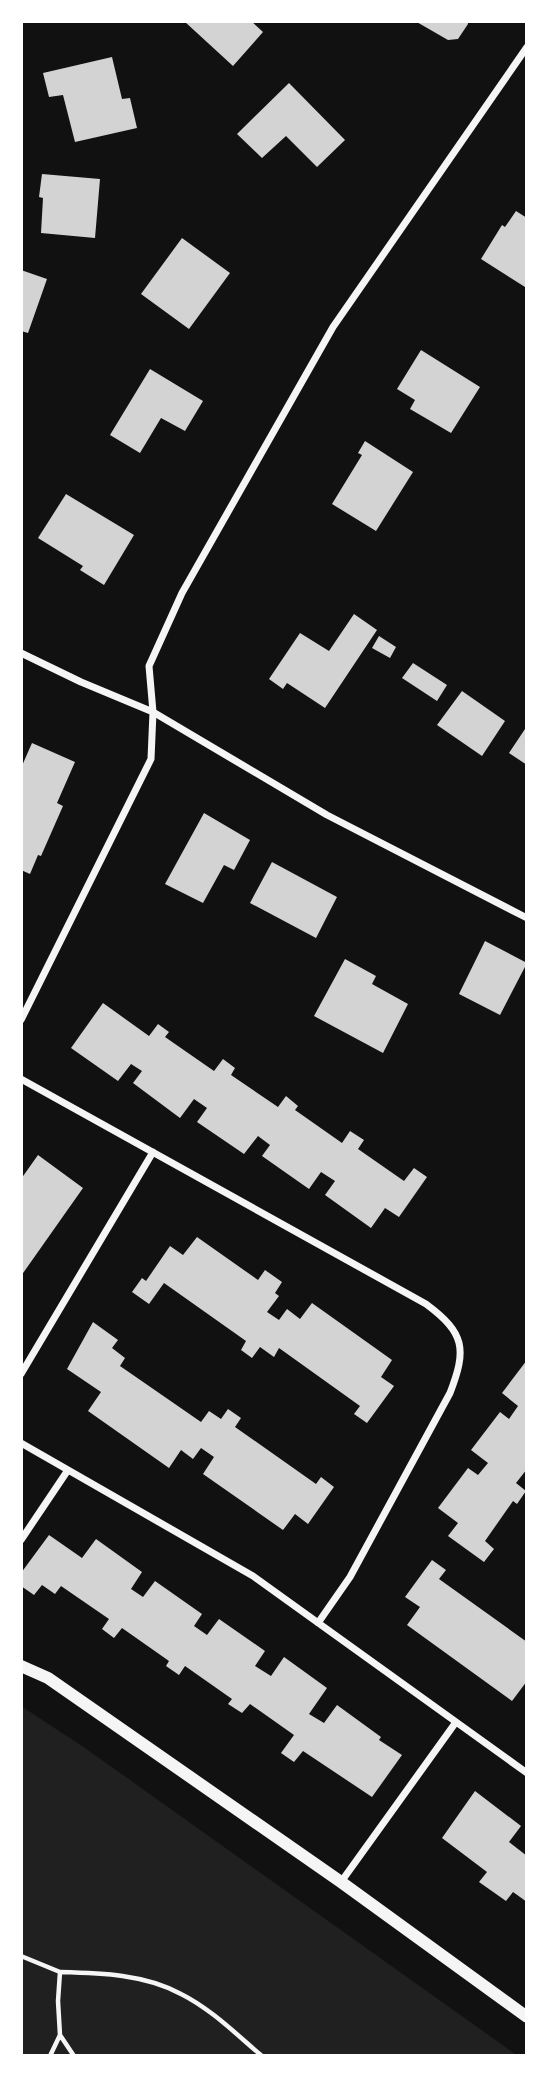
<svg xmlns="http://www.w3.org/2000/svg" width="548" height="2077" viewBox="0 0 548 2077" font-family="'Space Grotesk',sans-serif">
<rect width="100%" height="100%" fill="#111"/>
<path fill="#202020" d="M 21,1706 L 85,1748 L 518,2056 L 21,2056 Z"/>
<path fill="#d3d3d3" d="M 184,21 L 251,21 L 263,32 L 233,66 Z
M 415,21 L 468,21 L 468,24 L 458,39 L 448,40 Z
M 112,57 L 122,99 L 130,98 L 137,128 L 75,142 L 63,95 L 49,97 L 43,73 Z
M 289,83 L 345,140 L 317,167 L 286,136 L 262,158 L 237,134 Z
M 42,174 L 100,179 L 95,238 L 41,233 L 43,198 L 39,197 Z
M 516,211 L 527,218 L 527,284 L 525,287 L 481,259 L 502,225 L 505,227 Z
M 182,238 L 230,273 L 189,329 L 141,294 Z
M 21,270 L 47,279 L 28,333 L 21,331 Z
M 421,350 L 480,387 L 451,433 L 410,409 L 415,400 L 397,389 Z
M 150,369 L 203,401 L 185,431 L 161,418 L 140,453 L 110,435 Z
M 365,441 L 413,472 L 376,531 L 332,504 L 362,455 L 358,453 Z
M 66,494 L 134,535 L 104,585 L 80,570 L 83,566 L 38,538 Z
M 354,614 L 377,630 L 325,708 L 287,683 L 283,689 L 269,679 L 300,633 L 329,651 Z
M 379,636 L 396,647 L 390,658 L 372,648 Z
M 413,663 L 447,685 L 437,701 L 402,678 Z
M 462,691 L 505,721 L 482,756 L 437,725 Z
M 527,726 L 527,765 L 509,753 Z
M 32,743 L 75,762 L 57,803 L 63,806 L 41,856 L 38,855 L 30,874 L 21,870 L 21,768 Z
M 204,813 L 250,840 L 234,870 L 224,865 L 203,903 L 165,884 Z
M 272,862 L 337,897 L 316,938 L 250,903 Z
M 485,941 L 527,963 L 500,1015 L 459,994 Z
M 345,959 L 376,976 L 372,984 L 408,1004 L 383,1053 L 314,1016 Z
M 103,1003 L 149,1036 L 158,1024 L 169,1032 L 165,1037 L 214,1071 L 223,1059 L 235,1068 L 231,1075 L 278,1107 L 286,1096 L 298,1106 L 295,1110 L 342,1143 L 350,1131 L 364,1140 L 358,1149 L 404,1181 L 414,1168 L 427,1177 L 399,1217 L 385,1208 L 371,1228 L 325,1195 L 335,1181 L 321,1172 L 309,1189 L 262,1156 L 270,1145 L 258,1136 L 244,1154 L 197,1122 L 207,1108 L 194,1099 L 180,1118 L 133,1083 L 142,1071 L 131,1064 L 118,1081 L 71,1048 Z
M 38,1155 L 83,1188 L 21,1276 L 21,1179 Z
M 197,1237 L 258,1280 L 265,1270 L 282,1282 L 275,1293 L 279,1296 L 267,1312 L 279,1320 L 287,1309 L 300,1319 L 312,1303 L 392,1360 L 381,1377 L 394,1386 L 367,1423 L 354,1414 L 360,1406 L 279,1348 L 274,1357 L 260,1347 L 252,1358 L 241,1350 L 246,1341 L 164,1283 L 149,1304 L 132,1292 L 142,1278 L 146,1281 L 170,1246 L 183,1255 Z
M 93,1322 L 118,1340 L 112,1348 L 125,1358 L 120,1366 L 201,1422 L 209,1411 L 221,1419 L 228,1409 L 241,1418 L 235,1427 L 316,1484 L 321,1477 L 334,1487 L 308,1524 L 295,1514 L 283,1530 L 203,1474 L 214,1457 L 201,1448 L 193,1459 L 181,1450 L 169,1468 L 88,1411 L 101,1392 L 67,1369 Z
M 527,1360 L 527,1469 L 516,1483 L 526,1491 L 517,1504 L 513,1501 L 485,1541 L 494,1549 L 484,1562 L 448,1536 L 458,1523 L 438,1508 L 468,1468 L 478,1475 L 488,1463 L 471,1450 L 500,1412 L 509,1419 L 518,1406 L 502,1393 Z
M 49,1535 L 82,1558 L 96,1539 L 142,1572 L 131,1589 L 143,1597 L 155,1581 L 202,1614 L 194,1626 L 207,1635 L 219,1619 L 265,1651 L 255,1666 L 271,1676 L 284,1657 L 327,1688 L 309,1714 L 324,1723 L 337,1705 L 381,1737 L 379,1740 L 402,1755 L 372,1797 L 303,1751 L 294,1762 L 281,1753 L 294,1735 L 250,1704 L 242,1713 L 228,1704 L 232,1699 L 185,1666 L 179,1675 L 166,1666 L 169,1661 L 122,1628 L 114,1638 L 102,1629 L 109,1619 L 61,1586 L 55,1594 L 42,1585 L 34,1595 L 21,1586 L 21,1573 Z
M 432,1560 L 446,1570 L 439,1579 L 527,1642 L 527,1681 L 512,1701 L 407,1625 L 420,1607 L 405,1597 Z
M 475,1791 L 521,1826 L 509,1842 L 527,1856 L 527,1902 L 513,1892 L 506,1901 L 479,1882 L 487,1872 L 442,1838 Z"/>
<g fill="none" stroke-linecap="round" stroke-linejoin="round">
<path stroke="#f5f5f5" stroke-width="4.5" d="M 21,1956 L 60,1972 L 58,2001 L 60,2035 L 50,2056
M 60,1972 C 100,1973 145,1974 181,1994 C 211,2009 236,2034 262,2056
M 60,2035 L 74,2056"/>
<path stroke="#f5f5f5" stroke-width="7" d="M 21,653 L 81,682 L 153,712 L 327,815 L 527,918
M 21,1020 L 151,759 L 153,712 L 149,666 L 182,593 L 333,327 L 527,47
M 21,1079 L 426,1304 C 465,1333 467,1349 450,1393 L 350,1577 L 318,1623
M 21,1374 L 153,1152
M 21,1443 L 253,1576 L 527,1773
M 21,1540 L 68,1470
M 341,1882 L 456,1722"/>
<path stroke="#f5f5f5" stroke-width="12" d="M 21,1666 L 48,1678 L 341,1882 L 527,2017"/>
</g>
<rect width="548" height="2077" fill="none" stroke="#ffffff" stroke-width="46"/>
</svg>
